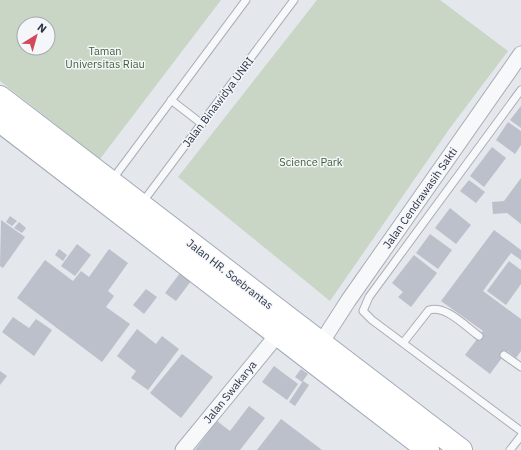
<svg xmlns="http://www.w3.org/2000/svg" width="521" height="450" viewBox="0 0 521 450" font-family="'IBM Plex Sans',sans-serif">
<rect width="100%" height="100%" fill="#e4e7ec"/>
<path fill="#c9d6c5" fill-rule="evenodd" d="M 0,0 L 221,0 L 100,159 L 0,81 ZM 24,24 L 48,24 L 48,48 L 24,48 Z
M 317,0 L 440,0 L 508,51 L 450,128 L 330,301 L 178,177 Z"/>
<path fill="#bbc0ca" d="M 521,106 L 521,128 L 510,120 Z
M 508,122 L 521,131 L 521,145 L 515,154 L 496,140 Z
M 492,147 L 506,158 L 484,187 L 470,176 Z
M 521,178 L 521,224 L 507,213 L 493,214 L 492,202 L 504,201 Z
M 469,180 L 485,192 L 476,203 L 460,191 Z
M 450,208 L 471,225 L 456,244 L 435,228 Z
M 10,216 L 17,221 L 12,226 L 6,222 Z
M 1,220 L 25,237 L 3,268 L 0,266 Z
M 19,222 L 26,228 L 22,233 L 14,228 Z
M 494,230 L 521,250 L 521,260 L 511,253 L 483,291 L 521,319 L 521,351 L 516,358 L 507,351 L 490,374 L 465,355 L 483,331 L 441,301 Z
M 430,234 L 452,250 L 438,269 L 416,253 Z
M 77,244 L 91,255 L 75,276 L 61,266 Z
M 59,249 L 67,255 L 63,261 L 55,255 Z
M 109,249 L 128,263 L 108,291 L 114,296 L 106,307 L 130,324 L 102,362 L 17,298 L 45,260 L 73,281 L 81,271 L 89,277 Z
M 414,255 L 437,273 L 411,307 L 398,297 L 403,292 L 392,283 Z
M 509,261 L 521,270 L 521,284 L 506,305 L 487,291 Z
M 180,273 L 191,281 L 176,301 L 165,293 Z
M 146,289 L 157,297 L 144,314 L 133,305 Z
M 13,317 L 29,328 L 36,319 L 52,330 L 34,356 L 2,332 Z
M 137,329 L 156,344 L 162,336 L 179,349 L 148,390 L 131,378 L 136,371 L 117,356 Z
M 182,354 L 213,377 L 181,418 L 150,393 Z
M 274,366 L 298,384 L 287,400 L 262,382 Z
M 301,369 L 308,374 L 302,382 L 295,377 Z
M 0,371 L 7,376 L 0,385 Z
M 303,381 L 309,385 L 295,406 L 289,402 Z
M 249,406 L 265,418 L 240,450 L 195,450 L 217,421 L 230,431 Z
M 281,419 L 301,434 L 322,450 L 257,450 Z"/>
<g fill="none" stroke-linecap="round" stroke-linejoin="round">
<g stroke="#a9aeb7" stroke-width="9">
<path id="service" d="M 521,90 L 369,297 L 363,311 L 372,320 L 521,431
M 171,100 L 202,124
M 112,180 L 246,0
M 142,203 L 294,0
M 403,343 L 429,310 C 446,305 465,326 479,336
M 504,355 L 521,367
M 510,450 L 521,436"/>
</g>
<g stroke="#a9aeb7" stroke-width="17">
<path id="minor" d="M 321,343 L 348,301 L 521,54
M 183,450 L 278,334"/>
</g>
<g stroke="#a3abb8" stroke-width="24">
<path id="primary" d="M 0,97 L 461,450
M 0,121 L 428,450"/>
</g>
<use href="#service" stroke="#f7f8fa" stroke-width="7"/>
<use href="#minor" stroke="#f7f8fa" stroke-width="15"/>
<use href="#primary" stroke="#fff" stroke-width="22"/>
</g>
<g text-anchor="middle" stroke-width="3" stroke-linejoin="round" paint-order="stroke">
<g font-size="11" fill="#3f6138" stroke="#f4f6f9">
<text x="105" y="55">Taman<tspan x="105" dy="13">Universitas Riau</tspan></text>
<text x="311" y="166">Science Park</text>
</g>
<g font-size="11" fill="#2b3445" stroke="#f4f6f9">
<text transform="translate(218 102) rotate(-53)" y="4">Jalan Binawidya UNRI</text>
<text transform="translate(420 198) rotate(-55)" y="4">Jalan Cendrawasih Sakti</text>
<text transform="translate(230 274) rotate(38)" y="4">Jalan HR. Soebrantas</text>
<text transform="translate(230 392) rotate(-51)" y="4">Jalan Swakarya</text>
</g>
</g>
<g transform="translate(36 36) rotate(37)"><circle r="19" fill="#f4f6f9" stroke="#a4a8b1"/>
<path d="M0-3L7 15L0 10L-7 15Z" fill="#d1495b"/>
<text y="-6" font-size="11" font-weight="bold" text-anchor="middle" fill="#2b3445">N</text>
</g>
</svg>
